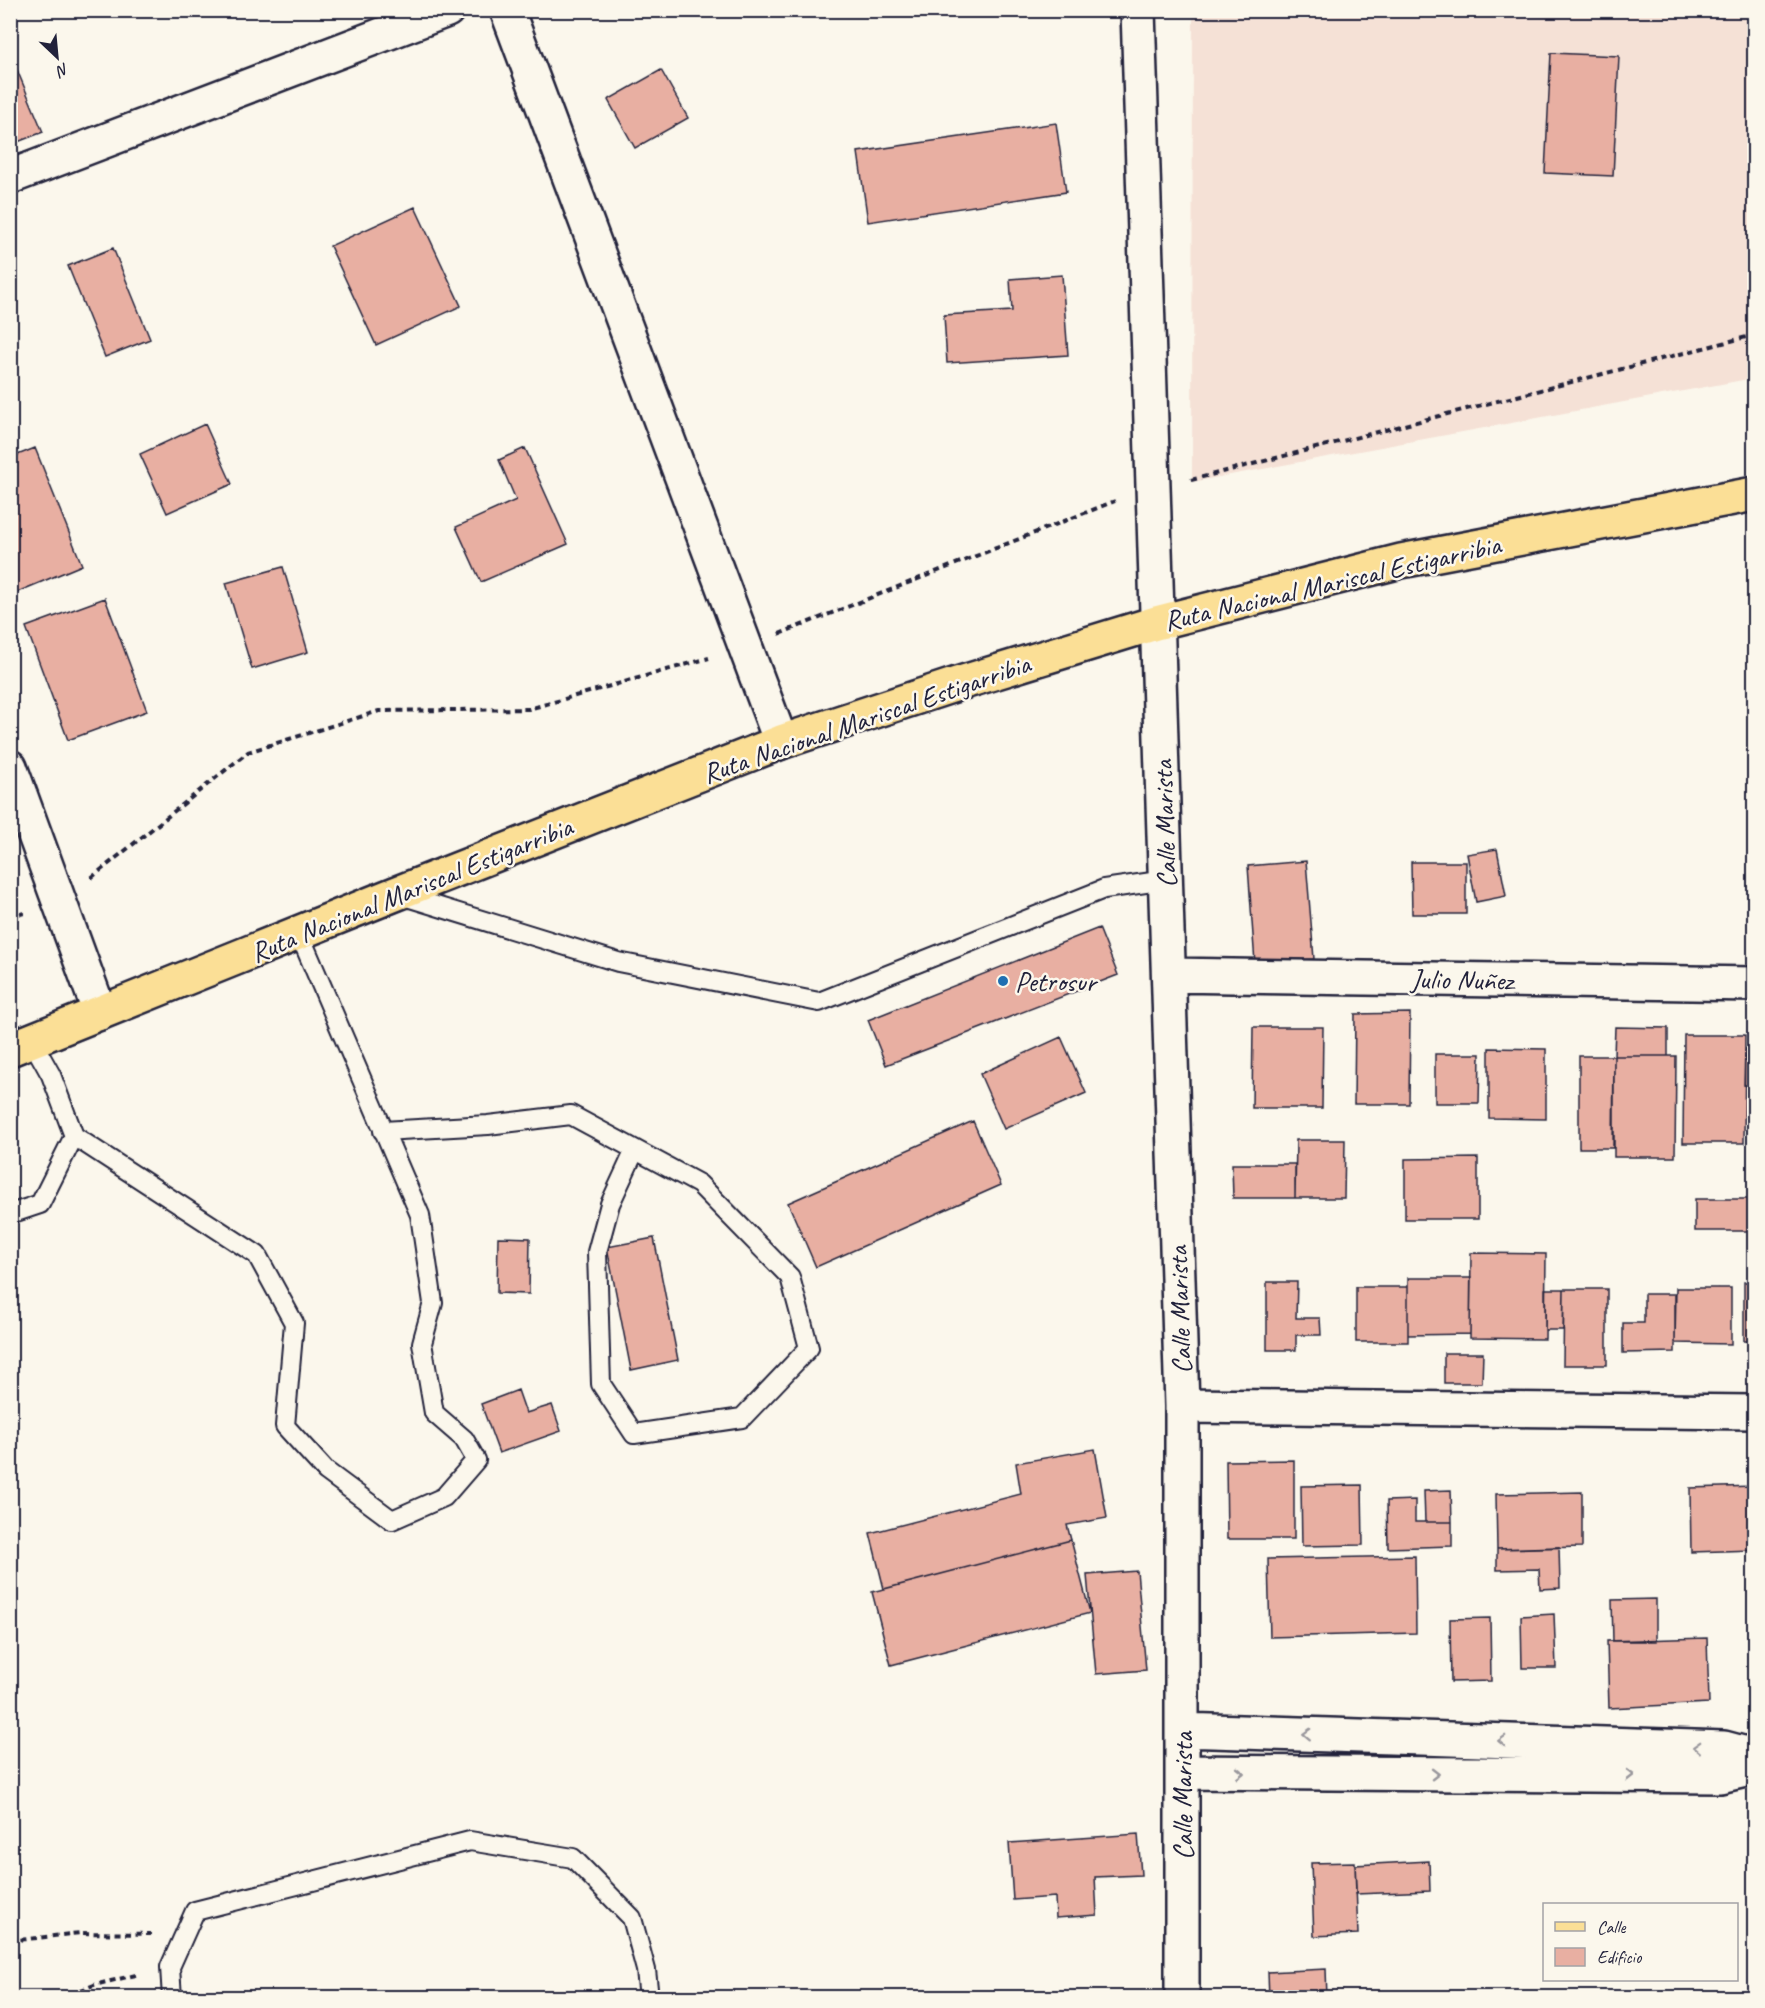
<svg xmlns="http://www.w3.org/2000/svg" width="1765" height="2008" viewBox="0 0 1765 2008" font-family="Caveat,sans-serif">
<rect width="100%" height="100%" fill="#fbf7ec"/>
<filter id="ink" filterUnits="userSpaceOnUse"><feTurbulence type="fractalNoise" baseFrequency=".0167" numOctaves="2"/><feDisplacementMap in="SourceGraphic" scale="12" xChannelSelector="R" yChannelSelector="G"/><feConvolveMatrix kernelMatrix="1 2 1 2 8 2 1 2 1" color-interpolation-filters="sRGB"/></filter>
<g filter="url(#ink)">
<path fill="#f5e1d6" d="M 1193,11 L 1754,11 L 1754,378 L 1192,482 Z"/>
<path fill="#e8afa2" stroke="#22223b" stroke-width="1.5" d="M 1551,53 L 1619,56 L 1613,176 L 1545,173 Z
M 15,65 L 43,132 L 10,145 L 10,67 Z
M 661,70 L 688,118 L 635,148 L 608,100 Z
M 1056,123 L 1066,192 L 868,222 L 858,152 Z
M 415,207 L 461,306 L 376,345 L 330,246 Z
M 113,248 L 150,339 L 105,357 L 68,266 Z
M 1062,275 L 1068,355 L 947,363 L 944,315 L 1012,311 L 1010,279 Z
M 205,424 L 232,484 L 167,513 L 140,454 Z
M 35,448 L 82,565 L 10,595 L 10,458 Z
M 525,448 L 568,544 L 481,582 L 456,527 L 516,500 L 499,460 Z
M 283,567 L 308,652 L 252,669 L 226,583 Z
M 105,598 L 147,711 L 68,740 L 26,627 Z
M 1497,849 L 1506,896 L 1476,902 L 1467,854 Z
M 1306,861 L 1314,959 L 1255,963 L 1248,866 Z
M 1411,862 L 1466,862 L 1466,914 L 1412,914 Z
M 1099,928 L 1118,975 L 886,1065 L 868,1020 Z
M 1410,1013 L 1409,1104 L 1354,1104 L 1355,1014 Z
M 1253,1027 L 1323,1027 L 1322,1108 L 1252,1108 Z
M 1615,1027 L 1668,1028 L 1668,1056 L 1614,1056 Z
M 1684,1035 L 1745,1035 L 1744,1143 L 1683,1143 Z
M 1061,1037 L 1086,1093 L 1004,1129 L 980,1074 Z
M 1489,1048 L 1546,1049 L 1546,1119 L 1489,1118 Z
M 1745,1049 L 1754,1049 L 1754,1085 L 1744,1085 Z
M 1435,1054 L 1480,1054 L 1479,1103 L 1435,1103 Z
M 1579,1056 L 1614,1056 L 1613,1148 L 1579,1148 Z
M 1614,1056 L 1676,1056 L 1675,1157 L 1614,1157 Z
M 973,1121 L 1001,1185 L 816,1267 L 788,1203 Z
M 1296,1140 L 1345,1140 L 1344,1198 L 1295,1198 Z
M 1478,1158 L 1478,1219 L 1405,1219 L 1405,1159 Z
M 1232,1164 L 1295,1164 L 1295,1198 L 1233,1198 Z
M 1695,1199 L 1754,1199 L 1754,1231 L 1695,1231 Z
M 498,1237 L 530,1238 L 529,1294 L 497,1293 Z
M 654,1238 L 678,1360 L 631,1370 L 607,1247 Z
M 1471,1253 L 1546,1254 L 1545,1339 L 1470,1338 Z
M 1408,1278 L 1471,1278 L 1470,1334 L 1408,1335 Z
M 1267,1282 L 1297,1282 L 1296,1318 L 1320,1318 L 1321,1335 L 1296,1335 L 1296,1350 L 1267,1350 Z
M 1744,1282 L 1754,1282 L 1754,1341 L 1744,1341 Z
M 1356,1287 L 1408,1287 L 1408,1342 L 1356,1342 Z
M 1676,1288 L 1731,1288 L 1731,1344 L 1675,1343 Z
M 1545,1289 L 1564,1289 L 1563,1330 L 1545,1330 Z
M 1564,1289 L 1607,1289 L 1607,1365 L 1563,1365 Z
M 1644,1294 L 1675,1294 L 1675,1352 L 1623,1353 L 1623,1323 L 1644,1323 Z
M 1444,1353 L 1483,1353 L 1482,1383 L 1444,1383 Z
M 518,1390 L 526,1413 L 552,1405 L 561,1431 L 499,1453 L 481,1404 Z
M 1095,1449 L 1107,1518 L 1067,1525 L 1071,1540 L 884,1589 L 870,1533 L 1021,1494 L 1016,1463 Z
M 1294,1460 L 1294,1539 L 1227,1539 L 1226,1461 Z
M 1362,1485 L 1363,1545 L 1302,1546 L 1301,1486 Z
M 1754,1486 L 1754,1550 L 1691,1552 L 1690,1488 Z
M 1451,1490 L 1452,1522 L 1425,1522 L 1424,1491 Z
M 1582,1492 L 1582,1547 L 1497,1549 L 1496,1494 Z
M 1415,1500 L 1415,1522 L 1452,1522 L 1452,1546 L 1388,1548 L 1387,1501 Z
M 1071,1540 L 1090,1613 L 891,1665 L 872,1592 Z
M 1559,1547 L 1560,1588 L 1540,1589 L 1539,1569 L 1497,1570 L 1497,1549 Z
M 1415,1556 L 1416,1633 L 1270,1637 L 1268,1559 Z
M 1137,1571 L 1146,1670 L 1096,1674 L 1087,1575 Z
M 1656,1599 L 1656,1641 L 1613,1641 L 1612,1600 Z
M 1554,1614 L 1556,1668 L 1522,1668 L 1521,1616 Z
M 1490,1618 L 1491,1681 L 1451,1682 L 1450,1619 Z
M 1707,1638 L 1709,1703 L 1609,1708 L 1607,1641 Z
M 1138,1834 L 1141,1875 L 1095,1877 L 1097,1915 L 1056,1918 L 1055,1897 L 1013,1900 L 1009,1843 Z
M 1429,1861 L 1430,1891 L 1356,1894 L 1355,1865 Z
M 1355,1862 L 1358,1934 L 1314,1936 L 1311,1863 Z
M 1326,1969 L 1327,1998 L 1269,1998 L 1268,1972 Z"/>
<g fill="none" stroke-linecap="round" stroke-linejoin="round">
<g stroke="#22223b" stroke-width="22">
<path id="service" d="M 397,894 L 618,962 L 819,1002 L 1104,889 L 1166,880
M 32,1041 L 51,1075 L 74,1136 L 257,1255 L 294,1323 L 285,1426 L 326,1471 L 392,1520 L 444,1497 L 476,1460 L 464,1439 L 434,1413 L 422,1343 L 433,1303 L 420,1215 L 299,933
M 383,1131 L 488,1125 L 571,1115 L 699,1184 L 790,1277 L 809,1348 L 742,1418 L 634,1434 L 601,1384 L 597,1252 L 610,1204 L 635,1150
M 10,1214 L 40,1204 L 74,1136
M 172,1998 L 170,1967 L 195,1911 L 470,1841 L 573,1858 L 632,1918 L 646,1970 L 649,1998"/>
</g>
<g stroke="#22223b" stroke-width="38">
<path id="minor" d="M 507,10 L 781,742
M 1138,10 L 1182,1406 L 1182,1998
M 10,177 L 447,10
M 10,767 L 100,1013
M 1170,975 L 1754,984
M 1182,1406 L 1754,1412
M 1182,1730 L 1724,1748 L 1754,1756
M 1182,1772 L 1720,1776 L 1754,1768"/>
</g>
<g stroke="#22223b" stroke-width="38">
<path id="primary" d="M 10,1049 L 395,894 L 781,742 L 957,684 L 1156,623 L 1401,561 L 1754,494"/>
</g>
<path stroke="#22223b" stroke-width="4" stroke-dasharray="6 4.5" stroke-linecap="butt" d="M 1191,480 L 1754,335
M 779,634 L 1115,501
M 91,878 L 248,752 L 379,711 L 529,709 L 709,658
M 10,917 L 24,913
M 10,1941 L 80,1933 L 151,1934
M 60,1998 L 94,1985 L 140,1974"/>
<use href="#service" stroke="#fbf7ec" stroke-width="18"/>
<use href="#minor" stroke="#fbf7ec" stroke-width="33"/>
<use href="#primary" stroke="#fbdf96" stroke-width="33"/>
</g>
<defs><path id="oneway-chevron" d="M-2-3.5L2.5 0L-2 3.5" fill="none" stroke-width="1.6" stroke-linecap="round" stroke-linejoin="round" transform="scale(1.5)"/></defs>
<g stroke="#99979c">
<use href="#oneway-chevron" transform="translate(1307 1734) rotate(-178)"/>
<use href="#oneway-chevron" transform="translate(1502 1741) rotate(-178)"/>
<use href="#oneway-chevron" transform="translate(1697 1747) rotate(-178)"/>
<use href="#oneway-chevron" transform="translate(1240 1773)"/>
<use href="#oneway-chevron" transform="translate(1435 1774)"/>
<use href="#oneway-chevron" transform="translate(1630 1775)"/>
</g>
</g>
<circle fill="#1f6fb2" stroke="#fbf7ec" stroke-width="2" cx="1003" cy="981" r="6"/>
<g text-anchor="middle" stroke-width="5" stroke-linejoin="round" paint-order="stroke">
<g font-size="28" fill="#22223b" stroke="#fbf7ec">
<text transform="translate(1332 582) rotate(-13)" y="10">Ruta Nacional Mariscal Estigarribia</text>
<text transform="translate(866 718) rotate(-19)" y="10">Ruta Nacional Mariscal Estigarribia</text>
<text transform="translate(1164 824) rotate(-92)" y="10">Calle Marista</text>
<text transform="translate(411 889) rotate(-22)" y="10">Ruta Nacional Mariscal Estigarribia</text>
<text transform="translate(1462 979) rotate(1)" y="10">Julio Nuñez</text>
<text transform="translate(1179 1310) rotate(-92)" y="10">Calle Marista</text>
<text transform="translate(1182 1796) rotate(-90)" y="10">Calle Marista</text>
</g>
<g font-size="28" fill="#22223b" stroke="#fbf7ec" text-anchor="start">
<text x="1015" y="991">Petrosur</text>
</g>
</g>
<rect width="1765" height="2008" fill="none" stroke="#fbf7ec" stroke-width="36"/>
<rect x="18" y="18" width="1729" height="1972" fill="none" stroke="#22223b" stroke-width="2" filter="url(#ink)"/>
<rect x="1543" y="1903" width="195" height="78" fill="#fbf7ec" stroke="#a4a2a5" stroke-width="1.5"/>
<rect x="1555" y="1922" width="30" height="9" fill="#fbdf96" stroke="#a4a2a5" stroke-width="1.5"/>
<text x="1597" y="1933" font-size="18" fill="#22223b">Calle</text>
<rect x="1555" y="1948" width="30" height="18" fill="#e8afa2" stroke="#a4a2a5" stroke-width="1.5"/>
<text x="1597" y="1963" font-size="18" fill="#22223b">Edificio</text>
<g transform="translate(57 57) rotate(154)" stroke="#fbf7ec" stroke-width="4.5" paint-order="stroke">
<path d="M0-4.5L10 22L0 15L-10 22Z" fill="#22223b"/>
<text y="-9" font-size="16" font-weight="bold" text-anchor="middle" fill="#22223b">N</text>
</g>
</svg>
